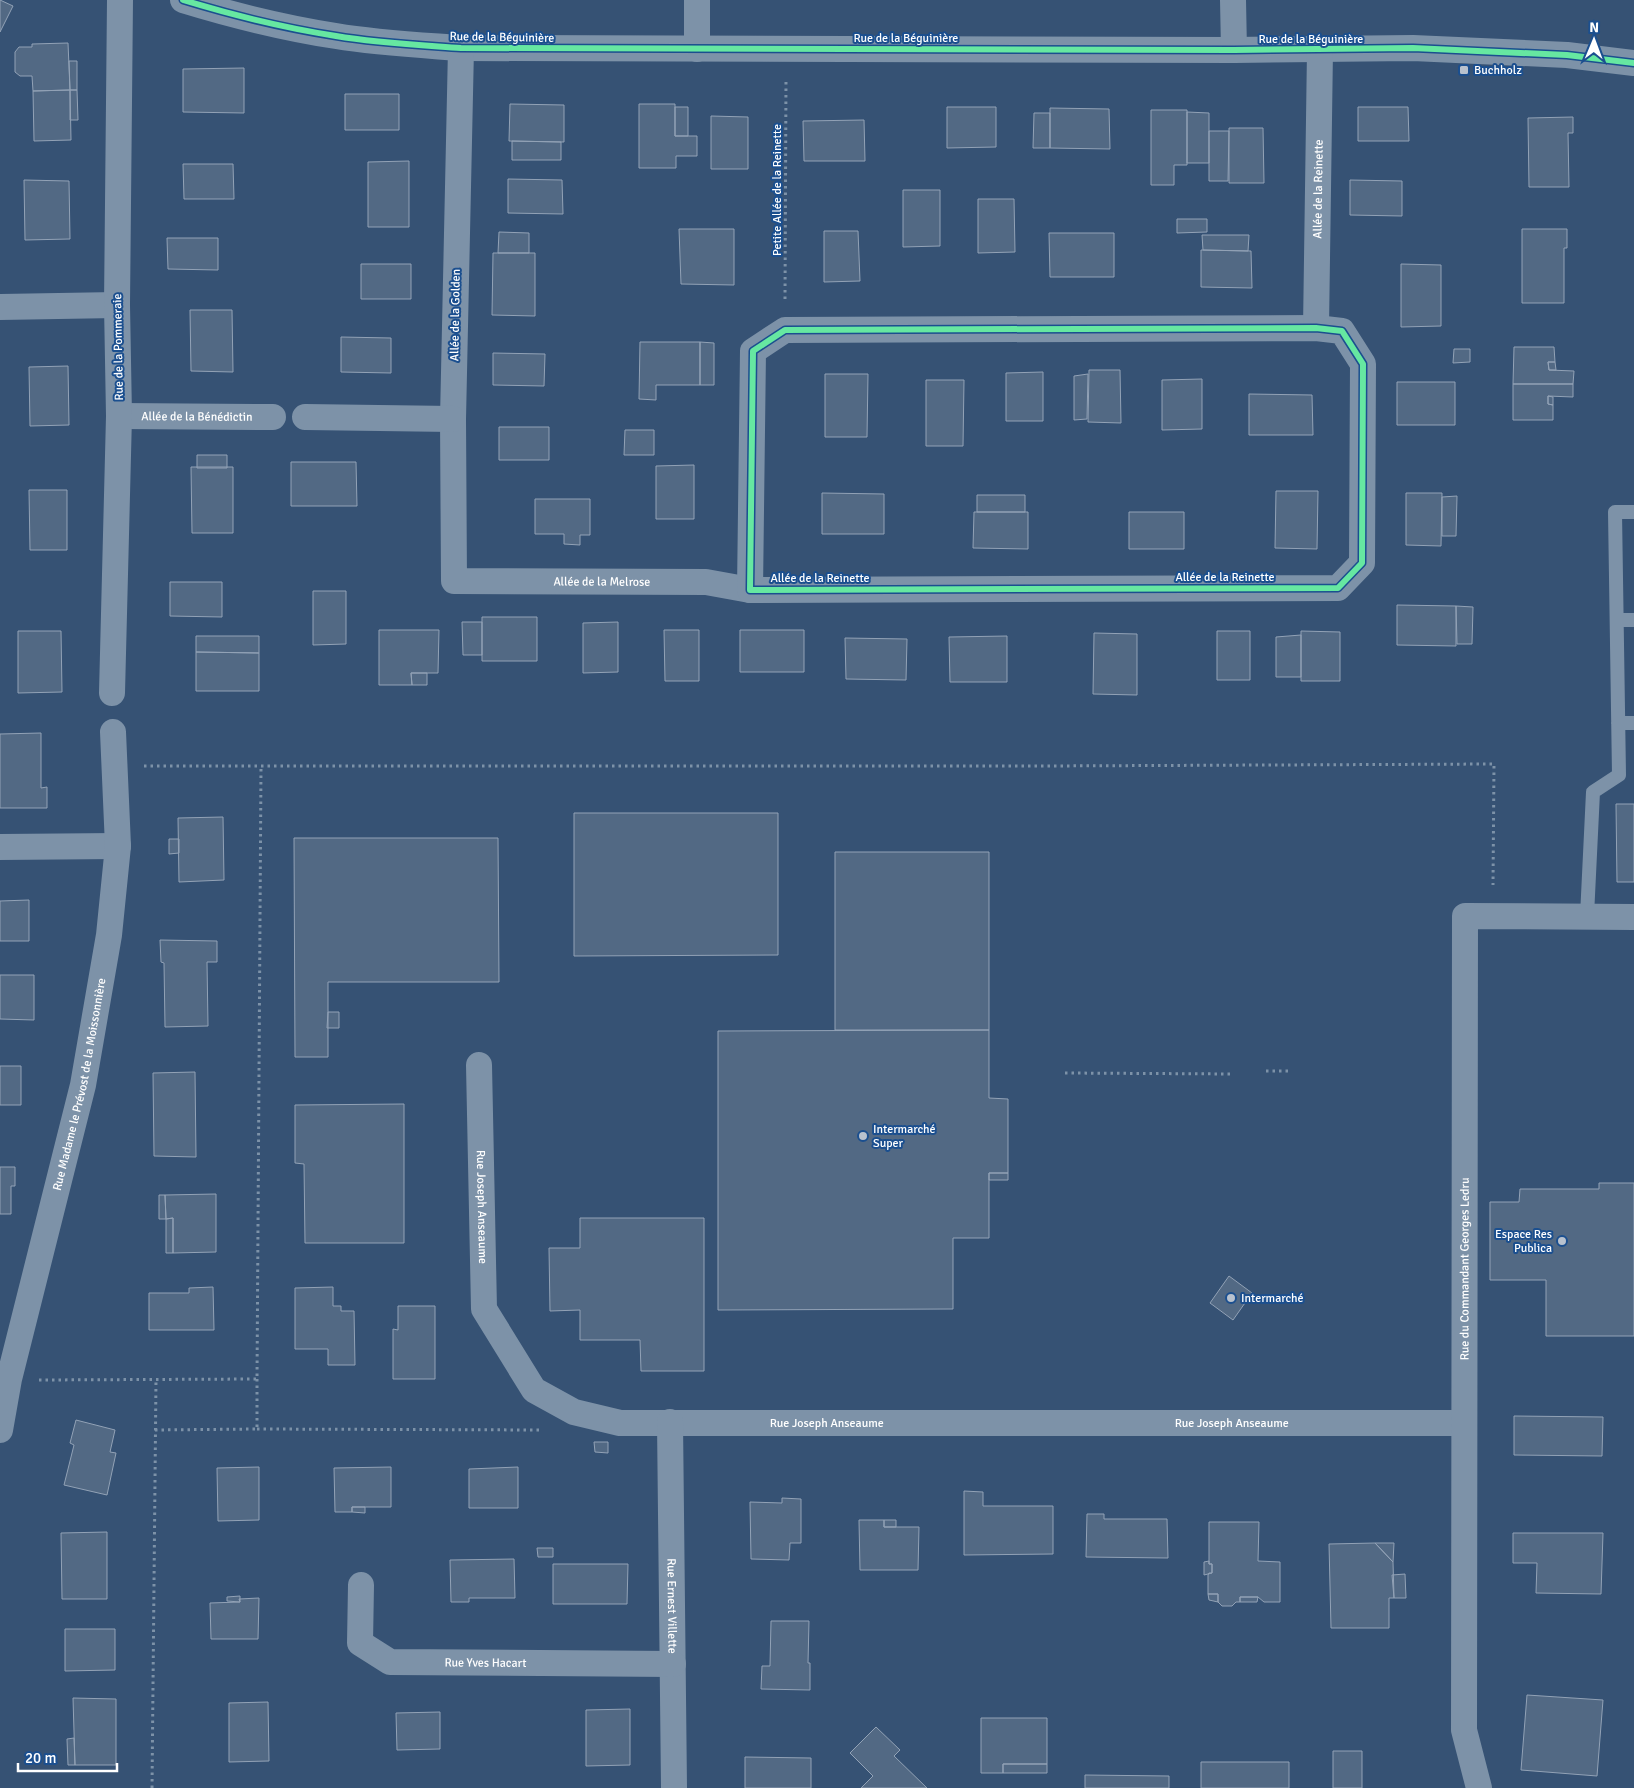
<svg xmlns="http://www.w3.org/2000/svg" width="1634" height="1788" viewBox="0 0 1634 1788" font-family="Signika,sans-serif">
<rect width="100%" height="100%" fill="#365274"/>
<path fill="#526984" stroke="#92a2b6" d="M 0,0 L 13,6 L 0,32 Z
M 68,43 L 70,90 L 33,91 L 32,76 L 20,76 L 15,72 L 15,52 L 19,47 L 32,47 L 32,44 Z
M 69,61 L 77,61 L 77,90 L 70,90 Z
M 244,68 L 244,113 L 183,112 L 183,69 Z
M 70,90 L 77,90 L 78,120 L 70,120 Z
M 70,90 L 71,140 L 34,141 L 33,91 Z
M 345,94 L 399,94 L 399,130 L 345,130 Z
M 510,104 L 564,105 L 564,142 L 509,141 Z
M 639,104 L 675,104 L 675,136 L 697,136 L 697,156 L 676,156 L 676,168 L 639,168 Z
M 675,107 L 688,107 L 688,136 L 675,136 Z
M 947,107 L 996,107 L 996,147 L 947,148 Z
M 1358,107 L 1408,107 L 1409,141 L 1358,141 Z
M 1050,108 L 1109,109 L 1110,149 L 1050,148 Z
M 1151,110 L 1187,110 L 1187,165 L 1174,165 L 1174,185 L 1151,185 Z
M 1187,112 L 1209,113 L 1209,163 L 1187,163 Z
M 1034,113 L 1050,113 L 1050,148 L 1033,148 Z
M 711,116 L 748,117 L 748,169 L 711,169 Z
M 1573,117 L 1573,133 L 1568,133 L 1569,187 L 1529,187 L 1528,118 Z
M 864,120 L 865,161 L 804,161 L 803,121 Z
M 1229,128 L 1263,128 L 1264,183 L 1229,183 Z
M 1209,131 L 1229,131 L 1228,181 L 1209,181 Z
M 512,141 L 561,142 L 561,160 L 512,160 Z
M 409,161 L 409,227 L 368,227 L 368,162 Z
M 183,164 L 233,164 L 234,199 L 184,199 Z
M 508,179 L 562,180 L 563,214 L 508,213 Z
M 24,180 L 69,181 L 70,239 L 25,240 Z
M 1350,180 L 1402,181 L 1402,216 L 1350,215 Z
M 903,190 L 940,190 L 940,246 L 903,247 Z
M 978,199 L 1014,199 L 1015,252 L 978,253 Z
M 1177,219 L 1207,219 L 1207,232 L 1177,233 Z
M 679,229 L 734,229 L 734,285 L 681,284 Z
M 1522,229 L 1567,229 L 1567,248 L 1564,248 L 1564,303 L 1522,303 Z
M 824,231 L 858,231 L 860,281 L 824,282 Z
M 499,232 L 529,233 L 529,253 L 498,253 Z
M 1049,233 L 1114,233 L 1114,277 L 1050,277 Z
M 1202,235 L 1249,235 L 1248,251 L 1203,250 Z
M 167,238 L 218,238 L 218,270 L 168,269 Z
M 1201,250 L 1251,251 L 1252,288 L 1201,287 Z
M 493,253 L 535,253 L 535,316 L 492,315 Z
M 361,264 L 411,264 L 411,299 L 361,299 Z
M 1401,264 L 1441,265 L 1441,326 L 1401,327 Z
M 190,310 L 232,310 L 233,372 L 191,371 Z
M 341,337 L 391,338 L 391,373 L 341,372 Z
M 640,342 L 700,342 L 700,385 L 656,385 L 656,400 L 639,399 Z
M 700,342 L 714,343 L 714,385 L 700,385 Z
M 1514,347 L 1554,347 L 1555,362 L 1548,362 L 1549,370 L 1574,371 L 1573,384 L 1513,384 Z
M 1454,349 L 1470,349 L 1470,362 L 1453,363 Z
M 493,353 L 545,354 L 544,386 L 493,385 Z
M 1548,362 L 1555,362 L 1556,370 L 1549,370 Z
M 68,366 L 69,425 L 30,426 L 29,367 Z
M 1089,370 L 1120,370 L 1121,423 L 1088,422 Z
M 1043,372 L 1043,421 L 1006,421 L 1006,373 Z
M 825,374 L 868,374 L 867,437 L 825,437 Z
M 1088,374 L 1087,419 L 1074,420 L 1074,376 Z
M 1202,379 L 1202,429 L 1162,430 L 1162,380 Z
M 926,380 L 964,380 L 963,446 L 926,446 Z
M 1397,382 L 1455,382 L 1455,425 L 1397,425 Z
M 1513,384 L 1573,384 L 1573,397 L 1548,396 L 1548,404 L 1553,405 L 1553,420 L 1513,420 Z
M 1249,394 L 1312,395 L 1313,435 L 1249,435 Z
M 1548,396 L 1553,397 L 1553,405 L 1548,404 Z
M 499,427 L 549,427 L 549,460 L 499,460 Z
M 625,430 L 654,430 L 654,455 L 624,455 Z
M 197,455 L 227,455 L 227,468 L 197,468 Z
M 291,462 L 356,462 L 357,506 L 291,506 Z
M 694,465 L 694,519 L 656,519 L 656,466 Z
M 191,467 L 233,467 L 233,533 L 192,533 Z
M 29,490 L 67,490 L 67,550 L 30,550 Z
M 1276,491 L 1318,491 L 1317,549 L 1275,548 Z
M 822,493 L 884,494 L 884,534 L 822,534 Z
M 1406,493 L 1442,493 L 1441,546 L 1406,545 Z
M 977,495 L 1025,495 L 1025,512 L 977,512 Z
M 1457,496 L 1456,536 L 1442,536 L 1442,497 Z
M 535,499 L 590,499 L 590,535 L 580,535 L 580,545 L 564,544 L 564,534 L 535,534 Z
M 974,512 L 1028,512 L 1028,549 L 973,548 Z
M 1129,512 L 1184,512 L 1184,549 L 1129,549 Z
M 170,582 L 222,582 L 222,617 L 170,616 Z
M 313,591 L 346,591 L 346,644 L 313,645 Z
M 1397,605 L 1456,606 L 1456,646 L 1397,645 Z
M 1456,606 L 1473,607 L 1472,644 L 1457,644 Z
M 482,617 L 537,617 L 537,661 L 482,661 Z
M 462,622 L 482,622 L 482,655 L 463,655 Z
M 618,622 L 618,672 L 583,673 L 583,623 Z
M 379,630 L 439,630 L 438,673 L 411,673 L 412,685 L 379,685 Z
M 664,630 L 699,630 L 699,681 L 665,681 Z
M 740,630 L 804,630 L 804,672 L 740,672 Z
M 18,631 L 61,631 L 62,692 L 18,693 Z
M 1217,631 L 1250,631 L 1250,680 L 1217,680 Z
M 1301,631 L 1340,632 L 1340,681 L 1301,681 Z
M 1094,633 L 1137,634 L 1137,695 L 1093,694 Z
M 1301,635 L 1301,677 L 1276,677 L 1276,637 Z
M 196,636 L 259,636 L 259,653 L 196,652 Z
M 1007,636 L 1007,682 L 950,682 L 949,637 Z
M 845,638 L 907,639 L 906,680 L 846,679 Z
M 196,652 L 259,653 L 259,691 L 196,691 Z
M 411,673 L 427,673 L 427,685 L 412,685 Z
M 41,733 L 41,788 L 47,787 L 47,808 L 0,808 L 0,734 Z
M 1616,804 L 1634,804 L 1634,882 L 1617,882 Z
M 574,813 L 778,813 L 778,955 L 574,956 Z
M 223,817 L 224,880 L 179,882 L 178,818 Z
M 294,838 L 498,838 L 499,982 L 328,982 L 328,1057 L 295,1057 Z
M 169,839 L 179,839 L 179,853 L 169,854 Z
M 835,852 L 989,852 L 989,1030 L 835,1030 Z
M 29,900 L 29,941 L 0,941 L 0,901 Z
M 160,940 L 217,941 L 217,962 L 207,962 L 208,1026 L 165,1027 L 164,963 L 161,962 Z
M 0,975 L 34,975 L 34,1020 L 0,1019 Z
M 328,1012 L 339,1012 L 339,1028 L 327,1028 Z
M 989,1030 L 989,1098 L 1008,1099 L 1008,1173 L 989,1173 L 989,1238 L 953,1238 L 953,1309 L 718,1310 L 718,1031 Z
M 0,1066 L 21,1066 L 21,1105 L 0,1105 Z
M 195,1072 L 196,1157 L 154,1156 L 153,1073 Z
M 404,1104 L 404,1243 L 305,1243 L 304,1164 L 295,1163 L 295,1105 Z
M 0,1167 L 15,1167 L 15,1186 L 11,1186 L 11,1214 L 0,1214 Z
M 989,1173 L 1008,1173 L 1008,1180 L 989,1180 Z
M 1599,1183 L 1634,1183 L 1634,1336 L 1546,1336 L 1546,1280 L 1490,1280 L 1490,1202 L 1519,1202 L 1520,1189 L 1599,1189 Z
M 216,1194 L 216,1252 L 173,1253 L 173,1218 L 166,1219 L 165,1195 Z
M 159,1195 L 165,1195 L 166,1219 L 159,1219 Z
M 173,1218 L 173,1253 L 166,1253 L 166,1219 Z
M 580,1218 L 704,1218 L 704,1371 L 641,1371 L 640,1340 L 580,1340 L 580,1310 L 550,1311 L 549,1248 L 580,1248 Z
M 1229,1276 L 1252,1293 L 1233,1320 L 1210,1303 Z
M 213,1287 L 214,1330 L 149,1330 L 149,1293 L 189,1293 L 189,1288 Z
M 333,1287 L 333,1306 L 341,1306 L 341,1311 L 354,1311 L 355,1365 L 328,1365 L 328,1349 L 295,1349 L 295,1288 Z
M 398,1306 L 435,1306 L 435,1379 L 393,1379 L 393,1329 L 398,1330 Z
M 1514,1416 L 1603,1417 L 1602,1456 L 1514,1455 Z
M 76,1420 L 115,1430 L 110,1452 L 116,1453 L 107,1495 L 64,1485 L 74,1445 L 70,1443 Z
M 594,1442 L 608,1442 L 608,1453 L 595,1452 Z
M 259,1467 L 259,1520 L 218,1521 L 217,1468 Z
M 391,1467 L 391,1507 L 352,1507 L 352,1512 L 335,1512 L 334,1468 Z
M 518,1467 L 518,1508 L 469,1508 L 469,1469 Z
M 964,1491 L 983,1492 L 983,1506 L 1053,1506 L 1053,1554 L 964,1555 Z
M 782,1498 L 801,1499 L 801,1543 L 790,1543 L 789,1560 L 751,1559 L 750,1502 L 782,1503 Z
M 352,1507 L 365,1507 L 365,1513 L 352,1512 Z
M 1087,1514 L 1104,1514 L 1104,1519 L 1167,1519 L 1168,1558 L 1086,1557 Z
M 859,1520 L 884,1520 L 884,1527 L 919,1527 L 918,1570 L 860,1570 Z
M 884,1520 L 896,1520 L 896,1527 L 884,1527 Z
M 1209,1522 L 1259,1522 L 1258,1561 L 1280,1562 L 1280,1602 L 1264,1602 L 1258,1597 L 1240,1597 L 1240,1602 L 1236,1602 L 1232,1606 L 1222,1606 L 1218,1602 L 1218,1594 L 1208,1594 L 1208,1575 L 1209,1573 L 1212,1573 L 1212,1564 L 1209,1564 Z
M 107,1532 L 107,1599 L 62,1599 L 61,1533 Z
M 1513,1533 L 1603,1533 L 1601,1594 L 1536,1593 L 1537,1563 L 1513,1563 Z
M 1375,1543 L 1394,1543 L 1393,1562 Z
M 1375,1543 L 1393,1562 L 1394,1598 L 1389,1598 L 1389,1628 L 1331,1628 L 1329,1544 Z
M 537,1548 L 553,1548 L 553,1557 L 538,1557 Z
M 514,1559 L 515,1598 L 469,1598 L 469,1602 L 451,1602 L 450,1560 Z
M 1209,1561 L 1209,1564 L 1212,1564 L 1212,1573 L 1204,1575 L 1204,1562 Z
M 553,1564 L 628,1564 L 627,1604 L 553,1604 Z
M 1405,1574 L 1406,1598 L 1394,1598 L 1392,1575 Z
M 1208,1594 L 1218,1594 L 1218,1602 L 1209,1600 Z
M 240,1596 L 240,1602 L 227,1601 L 227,1597 Z
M 1240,1597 L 1258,1597 L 1257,1602 L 1240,1602 Z
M 259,1598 L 258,1639 L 211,1639 L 210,1603 L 240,1602 L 239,1599 Z
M 771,1621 L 809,1621 L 808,1663 L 810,1663 L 810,1690 L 761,1689 L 762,1666 L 770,1666 Z
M 65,1629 L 115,1629 L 115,1670 L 65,1671 Z
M 1527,1695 L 1603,1700 L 1597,1776 L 1521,1770 Z
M 73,1698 L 116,1699 L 116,1765 L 75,1765 Z
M 268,1702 L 269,1761 L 229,1762 L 229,1703 Z
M 630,1709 L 630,1765 L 586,1766 L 586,1710 Z
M 440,1712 L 440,1749 L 397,1750 L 396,1713 Z
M 981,1718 L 1047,1718 L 1047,1764 L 1003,1764 L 1003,1773 L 981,1773 Z
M 876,1727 L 900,1750 L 894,1756 L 927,1788 L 861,1788 L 873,1776 L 850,1753 Z
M 74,1738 L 75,1765 L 68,1765 L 67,1739 Z
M 1333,1751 L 1362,1751 L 1362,1788 L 1333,1788 Z
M 745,1757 L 811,1758 L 811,1788 L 745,1788 Z
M 1201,1762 L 1289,1762 L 1289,1788 L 1201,1788 Z
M 1003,1764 L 1047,1764 L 1047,1773 L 1003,1773 Z
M 1085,1775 L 1169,1776 L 1169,1788 L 1085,1788 Z"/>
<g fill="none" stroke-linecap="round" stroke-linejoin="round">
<path stroke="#7d92a8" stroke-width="3" stroke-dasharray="2.5 4" stroke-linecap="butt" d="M 785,299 L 786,78
M 144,766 L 1044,766 L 1494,764 L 1493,885
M 1266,1071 L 1291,1071
M 1065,1073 L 1234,1074
M 39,1380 L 257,1379 L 261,766
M 257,1429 L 542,1430
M 155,1430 L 257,1429 L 257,1379
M 152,1788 L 156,1379"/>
<path stroke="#7d92a8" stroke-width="14" d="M 1617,620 L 1634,620
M 1618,723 L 1634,723
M 1587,916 L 1593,792 L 1619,775 L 1615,512 L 1634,512"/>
<g stroke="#7d92a8" stroke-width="26">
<path d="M 183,0 C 232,15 285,28 336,36 C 377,43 420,45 461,48 L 1234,50 L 1413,48 L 1567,55 L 1634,63"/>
<path d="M 697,0 L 697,49"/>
<path d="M 1233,0 L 1234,50"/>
<path id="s1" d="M 461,48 L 453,419 L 454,581 L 706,582 L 750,590"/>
<path d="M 0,307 L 117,305"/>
<path d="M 1316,328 L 1342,331 L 1363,364 L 1362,563 L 1338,588 L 750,590 L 753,351 L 785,330 Z"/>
<path id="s2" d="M 1316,328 L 1320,50"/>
<path id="s3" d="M 119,416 L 273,417"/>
<path d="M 305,417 L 453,419"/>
<path d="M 112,693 L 119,416 L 117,305 L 120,0"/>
<path d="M 0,847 L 118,846"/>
<path id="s4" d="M 479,1065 L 484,1309 L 534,1390 L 574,1412 L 620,1423 L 1464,1423"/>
<path id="s5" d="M 670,1422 L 674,1788"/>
<path id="s6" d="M 0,1430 L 9,1379 L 83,1085 L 109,935 L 118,846 L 113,732"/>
<path id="s7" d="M 361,1585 L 360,1643 L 390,1662 L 673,1664"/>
<path id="s8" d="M 1479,1788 L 1464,1730 L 1465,916 L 1634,917"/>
</g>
<g stroke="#1b4f8f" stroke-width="9">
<path id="cycleway" d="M 183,0 C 232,15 285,28 336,36 C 377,43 420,45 461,48 L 1234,50 L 1413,48 L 1567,55 L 1634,63
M 1316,328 L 1342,331 L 1363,364 L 1362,563 L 1338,588 L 750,590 L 753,351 L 785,330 Z"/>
</g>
<use href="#cycleway" stroke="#66e7a1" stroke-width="6"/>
</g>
<g fill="#b9c2ce" stroke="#1b4f8f" stroke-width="2">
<rect x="1459" y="65" width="10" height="10" rx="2.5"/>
<circle cx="863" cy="1136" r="5"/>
<circle cx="1562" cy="1241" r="5"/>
<circle cx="1231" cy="1298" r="5"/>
</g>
<g text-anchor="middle" stroke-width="4" stroke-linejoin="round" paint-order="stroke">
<g font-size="12" fill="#fff" stroke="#1b4f8f">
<text transform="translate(502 37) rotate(1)" y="4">Rue de la Béguinière</text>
<text x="906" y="42">Rue de la Béguinière</text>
<text x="1311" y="43">Rue de la Béguinière</text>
<text dy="4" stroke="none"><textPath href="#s2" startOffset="139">Allée de la Reinette</textPath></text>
<text transform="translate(777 190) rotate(-90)" y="4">Petite Allée de la Reinette</text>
<text transform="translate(455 315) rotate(-89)" y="4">Allée de la Golden</text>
<text transform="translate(118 347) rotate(-91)" y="4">Rue de la Pommeraie</text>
<text dy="4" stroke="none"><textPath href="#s3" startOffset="78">Allée de la Bénédictin</textPath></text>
<text x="1225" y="581">Allée de la Reinette</text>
<text x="820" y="582">Allée de la Reinette</text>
<text dy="4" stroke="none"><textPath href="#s1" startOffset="681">Allée de la Melrose</textPath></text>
<text dy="4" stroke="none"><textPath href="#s6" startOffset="355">Rue Madame le Prévost de la Moissonnière</textPath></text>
<text dy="4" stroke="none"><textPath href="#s4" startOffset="142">Rue Joseph Anseaume</textPath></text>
<text dy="4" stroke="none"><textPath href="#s8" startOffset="521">Rue du Commandant Georges Ledru</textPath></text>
<text dy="4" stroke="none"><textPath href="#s4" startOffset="639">Rue Joseph Anseaume</textPath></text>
<text dy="4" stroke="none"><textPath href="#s4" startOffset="1044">Rue Joseph Anseaume</textPath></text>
<text dy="4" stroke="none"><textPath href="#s5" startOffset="184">Rue Ernest Villette</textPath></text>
<text dy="4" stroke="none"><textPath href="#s7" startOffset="189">Rue Yves Hacart</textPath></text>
</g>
<g font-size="12" fill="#fff" stroke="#1b4f8f" text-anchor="start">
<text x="1474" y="74">Buchholz</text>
<text x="873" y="1133">Intermarché<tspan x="873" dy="14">Super</tspan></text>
<text x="1552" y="1238" text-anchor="end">Espace Res<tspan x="1552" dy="14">Publica</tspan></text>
<text x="1241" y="1302">Intermarché</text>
</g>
</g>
<g transform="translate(1594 40) rotate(1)" stroke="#1b4f8f" stroke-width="4" paint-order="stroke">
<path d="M0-4L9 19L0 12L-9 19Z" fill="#ffffff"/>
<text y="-8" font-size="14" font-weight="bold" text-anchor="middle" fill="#ffffff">N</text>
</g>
<path d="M18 1763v8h99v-8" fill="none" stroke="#ffffff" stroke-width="2.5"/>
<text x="25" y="1763" font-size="15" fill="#ffffff" stroke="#1b4f8f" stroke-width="4" paint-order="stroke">20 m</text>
</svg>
